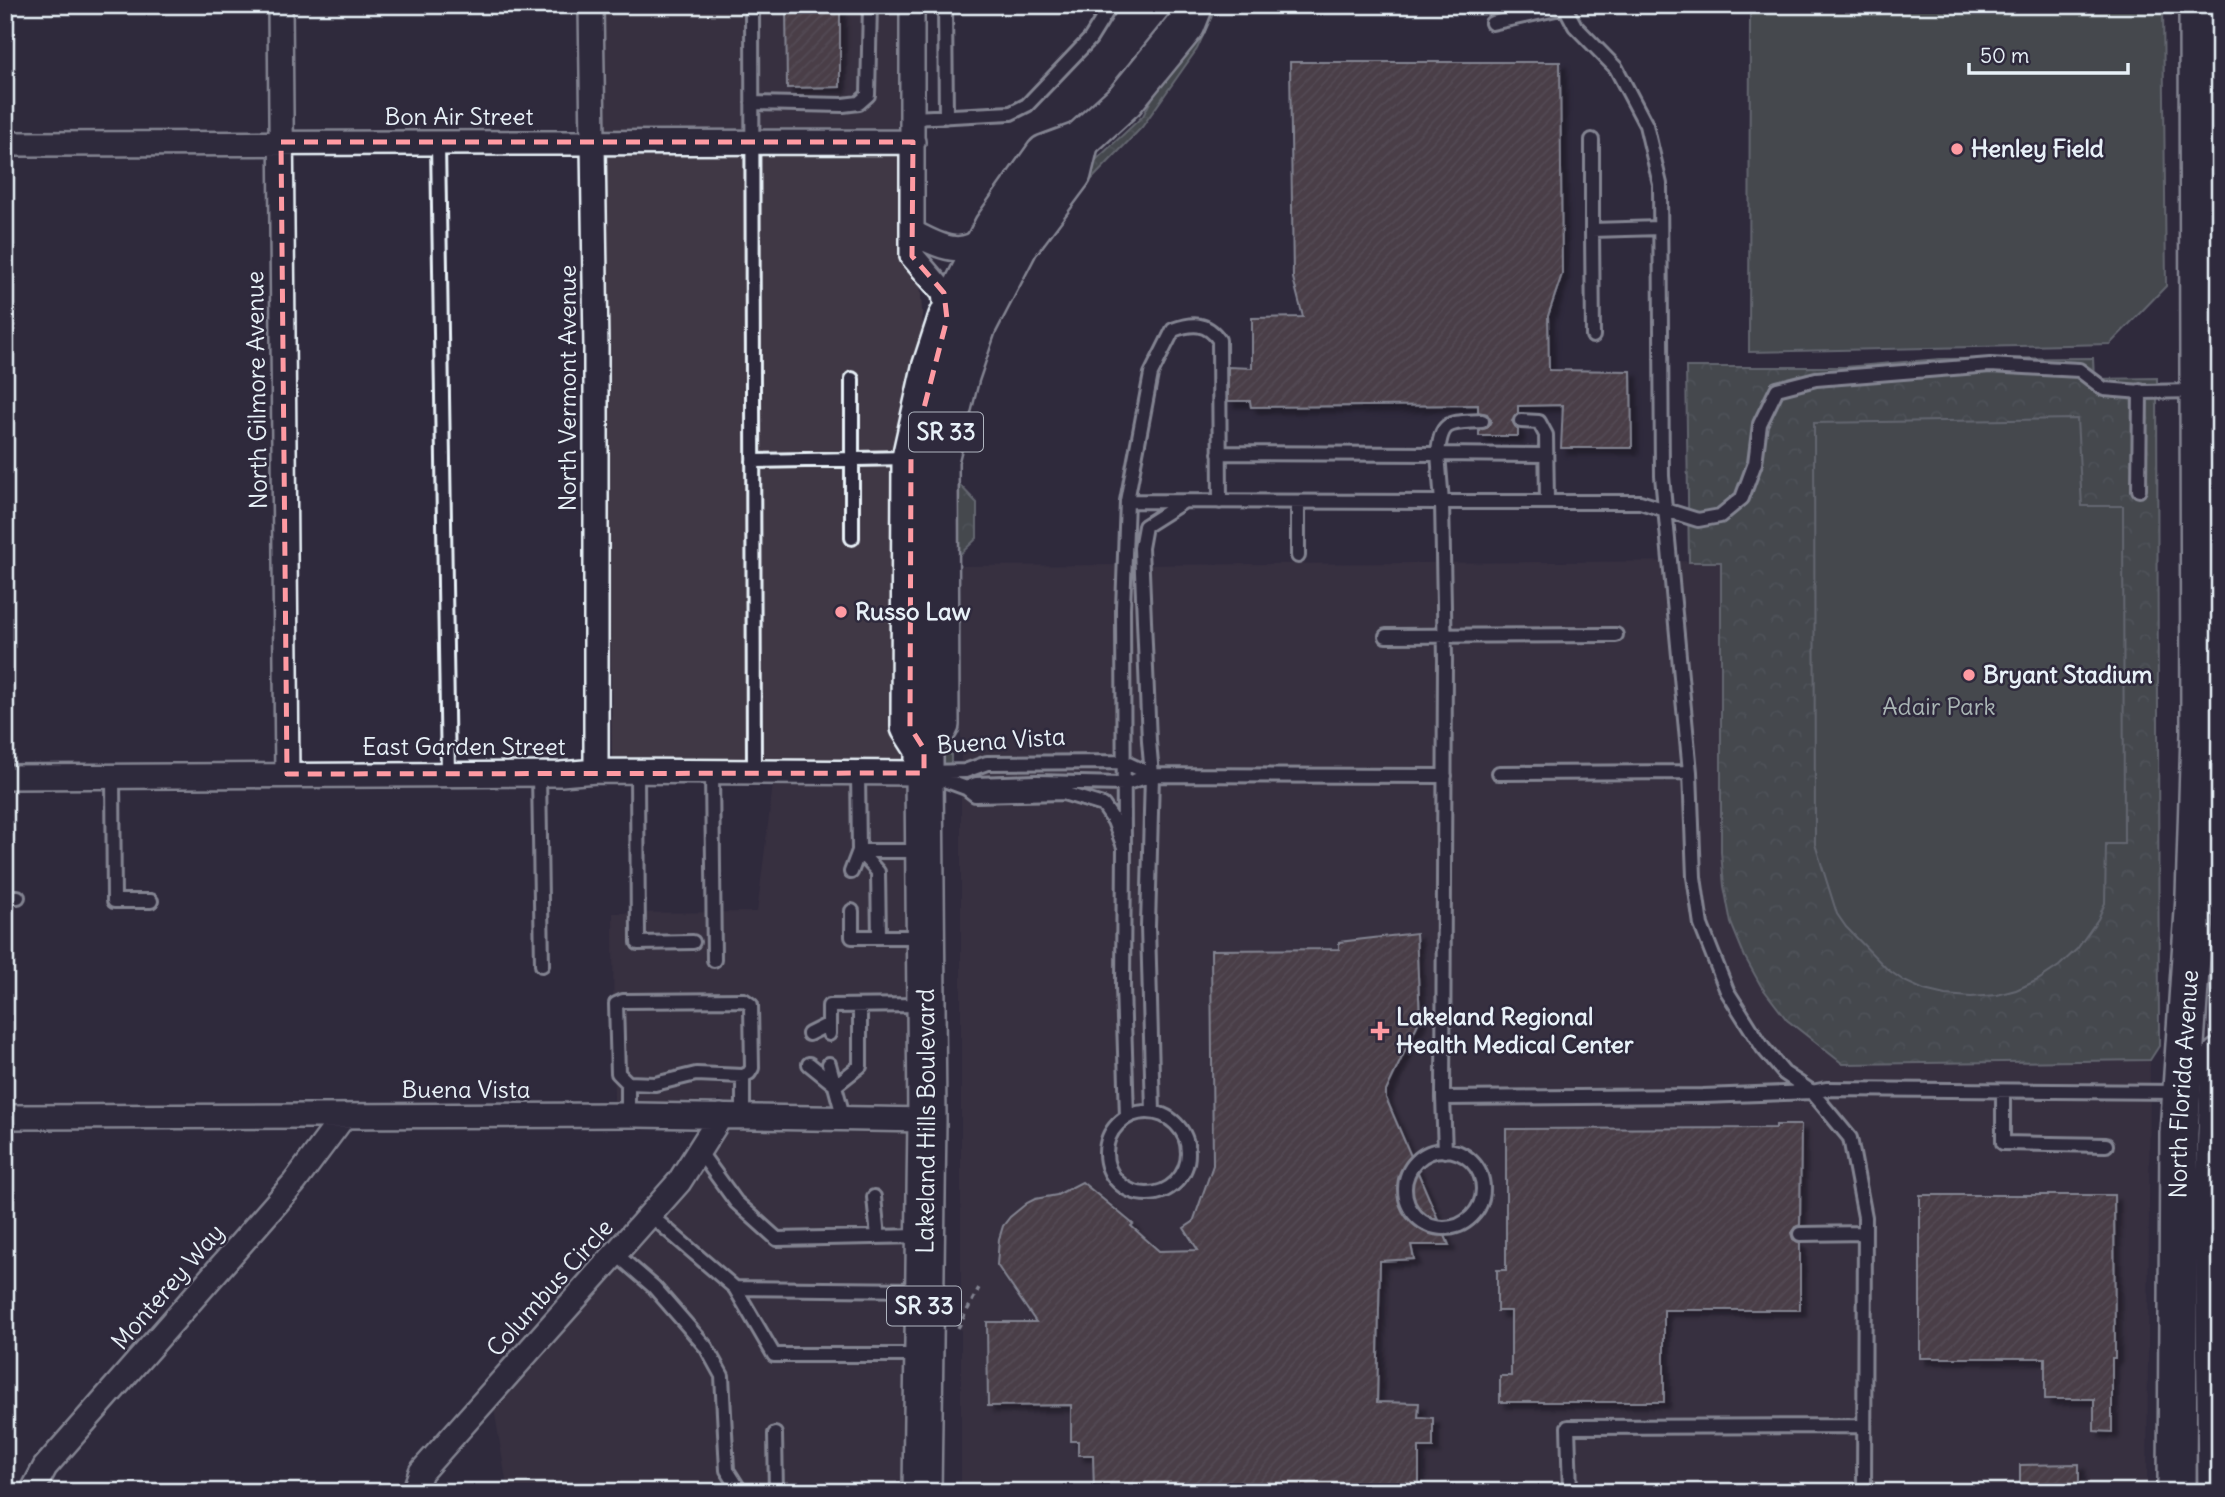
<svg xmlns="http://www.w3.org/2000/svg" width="2225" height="1497" viewBox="0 0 2225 1497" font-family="Delius,sans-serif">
<defs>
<pattern id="forest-crowns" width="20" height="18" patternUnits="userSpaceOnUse" patternTransform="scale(1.75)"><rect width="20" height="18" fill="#5e6d63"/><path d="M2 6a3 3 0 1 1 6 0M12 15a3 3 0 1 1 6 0" fill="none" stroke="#75827a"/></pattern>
<pattern id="building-hatch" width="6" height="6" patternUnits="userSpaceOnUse" patternTransform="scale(1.75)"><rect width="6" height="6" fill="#6a5857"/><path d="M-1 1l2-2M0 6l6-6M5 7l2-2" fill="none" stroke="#7f7070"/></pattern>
<filter id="shadow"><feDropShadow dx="6" dy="6" stdDeviation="2" flood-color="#0009"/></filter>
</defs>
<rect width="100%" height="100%" fill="#2f2a3d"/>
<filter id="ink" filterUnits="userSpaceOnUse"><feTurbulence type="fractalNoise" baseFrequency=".0143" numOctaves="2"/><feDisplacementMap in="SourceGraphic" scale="14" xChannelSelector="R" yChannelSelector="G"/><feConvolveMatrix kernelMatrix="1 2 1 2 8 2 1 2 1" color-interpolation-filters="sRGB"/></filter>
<g filter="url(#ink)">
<path fill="#413845" d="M 602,5 L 901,5 L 902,130 L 603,130 Z
M 604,155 L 903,155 L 919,260 L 927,399 L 913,760 L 776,760 L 776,758 L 749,760 L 612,759 Z
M 1721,561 L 1721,852 L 1731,923 L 1745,957 L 1761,986 L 1843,1064 L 2150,1060 L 2147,1492 L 961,1492 L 961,566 Z
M 773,784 L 913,785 L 916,1108 L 725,1103 L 719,1099 L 716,1103 L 614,1103 L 613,913 L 757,912 Z
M 727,1128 L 915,1133 L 912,1492 L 508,1492 L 494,1408 L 687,1191 Z"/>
<path fill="url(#forest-crowns)" stroke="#a3afae" stroke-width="2" d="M 1206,5 L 1217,5 L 1197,49 L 1142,127 L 1065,207 L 1039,240 L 990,332 L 954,472 L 956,481 L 977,503 L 977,538 L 951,563 L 951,780 L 935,778 L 935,461 L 1037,215 L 1143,116 L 1170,64 Z
M 2093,358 L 2094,379 L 2157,378 L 2159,1046 L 2150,1060 L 1843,1064 L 1787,1020 L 1761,986 L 1745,957 L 1731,923 L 1724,886 L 1721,852 L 1721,562 L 1689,562 L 1686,367 L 1845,367 L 1940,359 Z"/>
<path fill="#5e6d63" stroke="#a3afae" stroke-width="2" d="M 1757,5 L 2163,5 L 2166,286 L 2110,344 L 1749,352 L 1750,12 Z
M 2077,419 L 2082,506 L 2123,506 L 2124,844 L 2106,844 L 2105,903 L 2098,919 L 2077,949 L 2059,966 L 2038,980 L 2016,990 L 1997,995 L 1971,997 L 1945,995 L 1924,990 L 1904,981 L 1887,969 L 1846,927 L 1837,914 L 1815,844 L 1814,423 Z"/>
<path fill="url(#building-hatch)" stroke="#e8f1f8" stroke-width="2" filter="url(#shadow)" d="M 786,5 L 840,5 L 840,87 L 787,88 Z
M 1290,62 L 1560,62 L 1562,274 L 1548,316 L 1549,370 L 1631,371 L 1632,448 L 1561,448 L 1563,405 L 1518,406 L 1518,413 L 1512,421 L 1518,429 L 1518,436 L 1479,436 L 1479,430 L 1487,428 L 1491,421 L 1487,414 L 1478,412 L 1478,405 L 1251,407 L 1250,401 L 1228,401 L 1228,367 L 1252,368 L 1252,318 L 1303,317 L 1293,278 Z
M 1416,933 L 1420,1019 L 1386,1091 L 1386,1098 L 1449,1245 L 1411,1245 L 1414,1259 L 1380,1261 L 1377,1402 L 1419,1403 L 1418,1417 L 1433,1418 L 1433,1447 L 1419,1447 L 1419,1492 L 1094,1492 L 1093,1455 L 1078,1455 L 1078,1441 L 1071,1441 L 1071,1405 L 988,1406 L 987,1322 L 1036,1322 L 997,1265 L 999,1239 L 1003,1226 L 1010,1217 L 1027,1203 L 1035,1199 L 1057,1195 L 1082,1182 L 1133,1224 L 1131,1226 L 1159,1251 L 1198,1250 L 1184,1228 L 1193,1222 L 1213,1165 L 1211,950 L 1339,949 L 1339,942 Z
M 1776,1125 L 1801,1125 L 1800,1225 L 1795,1227 L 1791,1233 L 1793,1239 L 1800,1243 L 1800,1310 L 1664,1310 L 1664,1402 L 1500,1402 L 1500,1376 L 1511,1376 L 1511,1311 L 1497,1311 L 1497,1270 L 1506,1270 L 1506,1129 L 1776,1128 Z
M 1920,1195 L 2114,1195 L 2115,1358 L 2112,1358 L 2112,1432 L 2094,1431 L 2094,1399 L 2045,1399 L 2045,1358 L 1920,1358 Z
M 2079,1464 L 2079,1492 L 2020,1492 L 2020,1465 Z"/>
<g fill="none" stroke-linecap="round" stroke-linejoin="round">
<g stroke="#e8f1f8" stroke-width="18">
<path id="service" d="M 752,5 L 754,772
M 945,5 L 946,117
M 1564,5 L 1575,26 L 1616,68 L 1646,125 L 1660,184 L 1662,476 L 1690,772 L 1694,877 L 1701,925 L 1727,991 L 1763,1048 L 1784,1073 L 1812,1092 L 1850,1138 L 1865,1217 L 1864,1492
M 1492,23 L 1565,7
M 752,103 L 843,105 L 859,103 L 868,95 L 870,5
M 913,118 L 1011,113 L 1027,105 L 1090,39 L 1111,5
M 1592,140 L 1592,230 L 1660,228
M 438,144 L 448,774
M 1592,230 L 1593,336
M 852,379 L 852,538
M 1482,421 C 1450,423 1441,419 1438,454 L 1546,455
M 1521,421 L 1539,422 L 1546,435 L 1547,501
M 753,461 L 907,458
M 2139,490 L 2140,391
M 1127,501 L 1151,374 L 1173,330 C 1192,323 1207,322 1219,340 L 1220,502
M 1298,502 L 1298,556
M 1386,636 L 1616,635
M 637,772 L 638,943 L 693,942
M 712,772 L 714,960
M 858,772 L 859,851 L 923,851
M 931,772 L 965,771 L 987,763 L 1124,762 L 1152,775
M 1499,773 L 1690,772
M 539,774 L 542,965
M 928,774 L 966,788 L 975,795 L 1063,793 L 1103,805 L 1114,821 L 1124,847 L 1123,986 L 1127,1117
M 113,776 L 114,901 L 151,901
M 966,788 L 976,784 L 1036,782 L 1124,784 L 1152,775 L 1445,776
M 1124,847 L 1123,608 L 1127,501 L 1442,502 L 1438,454 L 1219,453
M 851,872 L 859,851 L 878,872 L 879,937
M 5,897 L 18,897
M 852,911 L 852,937 L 923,937
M 809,1034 L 829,1024
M 829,1034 L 829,1006 L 922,1005
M 809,1064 L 835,1085
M 829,1064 L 844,1119
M 628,1083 L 655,1084 L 696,1074 L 743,1076
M 836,1085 L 860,1066 L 860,1006
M 2003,1091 L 2003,1143 L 2106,1145
M 2178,1092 L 1827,1089 L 1812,1092 L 1703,1096 L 1443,1098 L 1445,660 L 1442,502 L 1640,502 L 1698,520 L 1720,516 L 1742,498 L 1755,463 L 1760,424 L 1777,389 L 1816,379 L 1990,365 L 2079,370 L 2104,389 L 2141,392 L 2196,391
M 1443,1098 L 1445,1151
M1106 1153a41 41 0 1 1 82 0a41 41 0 1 1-82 0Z
M 1153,1112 L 1148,926 L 1152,775 L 1149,741 L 1141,548 L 1145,526 L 1183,502
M 628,1115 L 628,1083 L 618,1073 L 616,1004 L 623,1001 L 744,1000 L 751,1005 L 752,1068 L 749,1073 L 743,1076 L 743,1116
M1405 1189a39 39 0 1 1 78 0a39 39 0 1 1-78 0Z
M 699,1151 L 736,1202 L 777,1239 L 921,1236
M 874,1197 L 878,1237
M 650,1215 L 735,1288 L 920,1290
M 1800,1234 L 1865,1233
M 616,1254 L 654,1287 L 706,1347 L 722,1376 L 727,1470 L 741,1492
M 735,1288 L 774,1355 L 919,1355
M 775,1434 L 776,1492
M 1570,1492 L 1568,1427 L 1864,1426"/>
</g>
<g stroke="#e8f1f8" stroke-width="28">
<path id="minor" d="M 280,5 L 287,774
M 591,5 L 596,348 L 596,771
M 912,5 L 912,256 L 944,293 L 947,319
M 5,144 L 913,142
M 912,232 C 937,245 962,260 985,236
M 5,777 L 561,774 L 596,771 L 924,773
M 5,1117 L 636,1115 L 927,1120
M 32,1492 L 45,1467 L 294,1183 L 344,1116
M 414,1492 L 421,1472 L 679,1182 L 721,1116"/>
</g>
<g stroke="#e8f1f8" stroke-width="42">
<g id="primary">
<path d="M 924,749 L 940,725 L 939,460 L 960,376 L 977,326 L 1019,245 L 1072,174 L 1080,141"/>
<path id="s1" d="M 922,1492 L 927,1120 L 924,773 L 924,749 L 910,727 L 911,458 L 931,368 L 947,319 L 993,227 L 1045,154 L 1080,141 L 1125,100 L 1186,25 L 1194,5"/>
<path id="s2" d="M 2177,1492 L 2179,1133 L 2195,897 L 2200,733 L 2198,5"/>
<path d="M 2217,1492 L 2214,1207 L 2220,1057"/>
</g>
</g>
<path stroke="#e8f1f8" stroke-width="3.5" stroke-dasharray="5 5" stroke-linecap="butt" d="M 958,1328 L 981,1284"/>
<use href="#service" stroke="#2f2a3d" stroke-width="12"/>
<use href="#minor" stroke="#2f2a3d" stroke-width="23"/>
<use href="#primary" stroke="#2f2a3d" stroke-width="37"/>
</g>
</g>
<path d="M0 0H2225V1497H0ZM 281,142 L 913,142 L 912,256 L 944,293 L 947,319 L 911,458 L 910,727 L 924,749 L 924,773 L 287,774 Z" fill="#2f2a3d" fill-opacity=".55" fill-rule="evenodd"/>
<path fill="none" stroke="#ff9aa2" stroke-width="5" stroke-dasharray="14 9" stroke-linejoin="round" d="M 281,142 L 913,142 L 912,256 L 944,293 L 947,319 L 911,458 L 910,727 L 924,749 L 924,773 L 287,774 Z"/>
<g fill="#ff9aa2" stroke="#2f2a3d" stroke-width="2.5">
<circle cx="1957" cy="149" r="7"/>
<circle cx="841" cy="612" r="7"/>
<circle cx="1969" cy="675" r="7"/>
<path d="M1376.5 1020.5h7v7h7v7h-7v7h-7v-7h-7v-7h7z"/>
</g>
<g text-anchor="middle" stroke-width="5" stroke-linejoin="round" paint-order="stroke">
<g fill="#2f2a3d" stroke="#b0b5c0" stroke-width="2">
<rect x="909" y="412.5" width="74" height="39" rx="5"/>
<rect x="887" y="1286.5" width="74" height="39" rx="5"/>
</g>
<g font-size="23" font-weight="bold" fill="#e8f1f8">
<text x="946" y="440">SR 33</text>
<text x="924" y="1314">SR 33</text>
</g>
<g font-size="24" fill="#e8f1f8" stroke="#2f2a3d">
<text x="459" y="125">Bon Air Street</text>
<text transform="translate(568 388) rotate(-90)" y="8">North Vermont Avenue</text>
<text transform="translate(257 390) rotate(-91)" y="8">North Gilmore Avenue</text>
<text transform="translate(1001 741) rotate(-4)" y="8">Buena Vista</text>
<text x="464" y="755">East Garden Street</text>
<text dy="8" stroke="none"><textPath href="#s2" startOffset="408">North Florida Avenue</textPath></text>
<text x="466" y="1098">Buena Vista</text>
<text dy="8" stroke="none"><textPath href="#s1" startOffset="371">Lakeland Hills Boulevard</textPath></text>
<text transform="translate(168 1287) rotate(-49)" y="8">Monterey Way</text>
<text transform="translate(550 1288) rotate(-48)" y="8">Columbus Circle</text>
</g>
<g font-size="24" font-weight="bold" fill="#e8f1f8" stroke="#2f2a3d" text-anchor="start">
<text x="1971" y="157">Henley Field</text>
<text x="855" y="620">Russo Law</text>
<text x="1983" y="683">Bryant Stadium</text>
<text x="1396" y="1025">Lakeland Regional<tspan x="1396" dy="28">Health Medical Center</tspan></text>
</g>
<g font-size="24" fill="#aab6b5" stroke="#2f2a3d">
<text x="1939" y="715">Adair Park</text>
</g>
</g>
<rect width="2225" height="1497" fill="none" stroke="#2f2a3d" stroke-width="28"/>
<rect x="14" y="14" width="2197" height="1469" fill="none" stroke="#e8f1f8" stroke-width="2.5" filter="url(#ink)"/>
<path d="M1969 63v10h159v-10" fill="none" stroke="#e8f1f8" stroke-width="3.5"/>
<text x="1980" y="63" font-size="21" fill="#e8f1f8" stroke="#2f2a3d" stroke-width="5" paint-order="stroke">50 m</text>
</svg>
